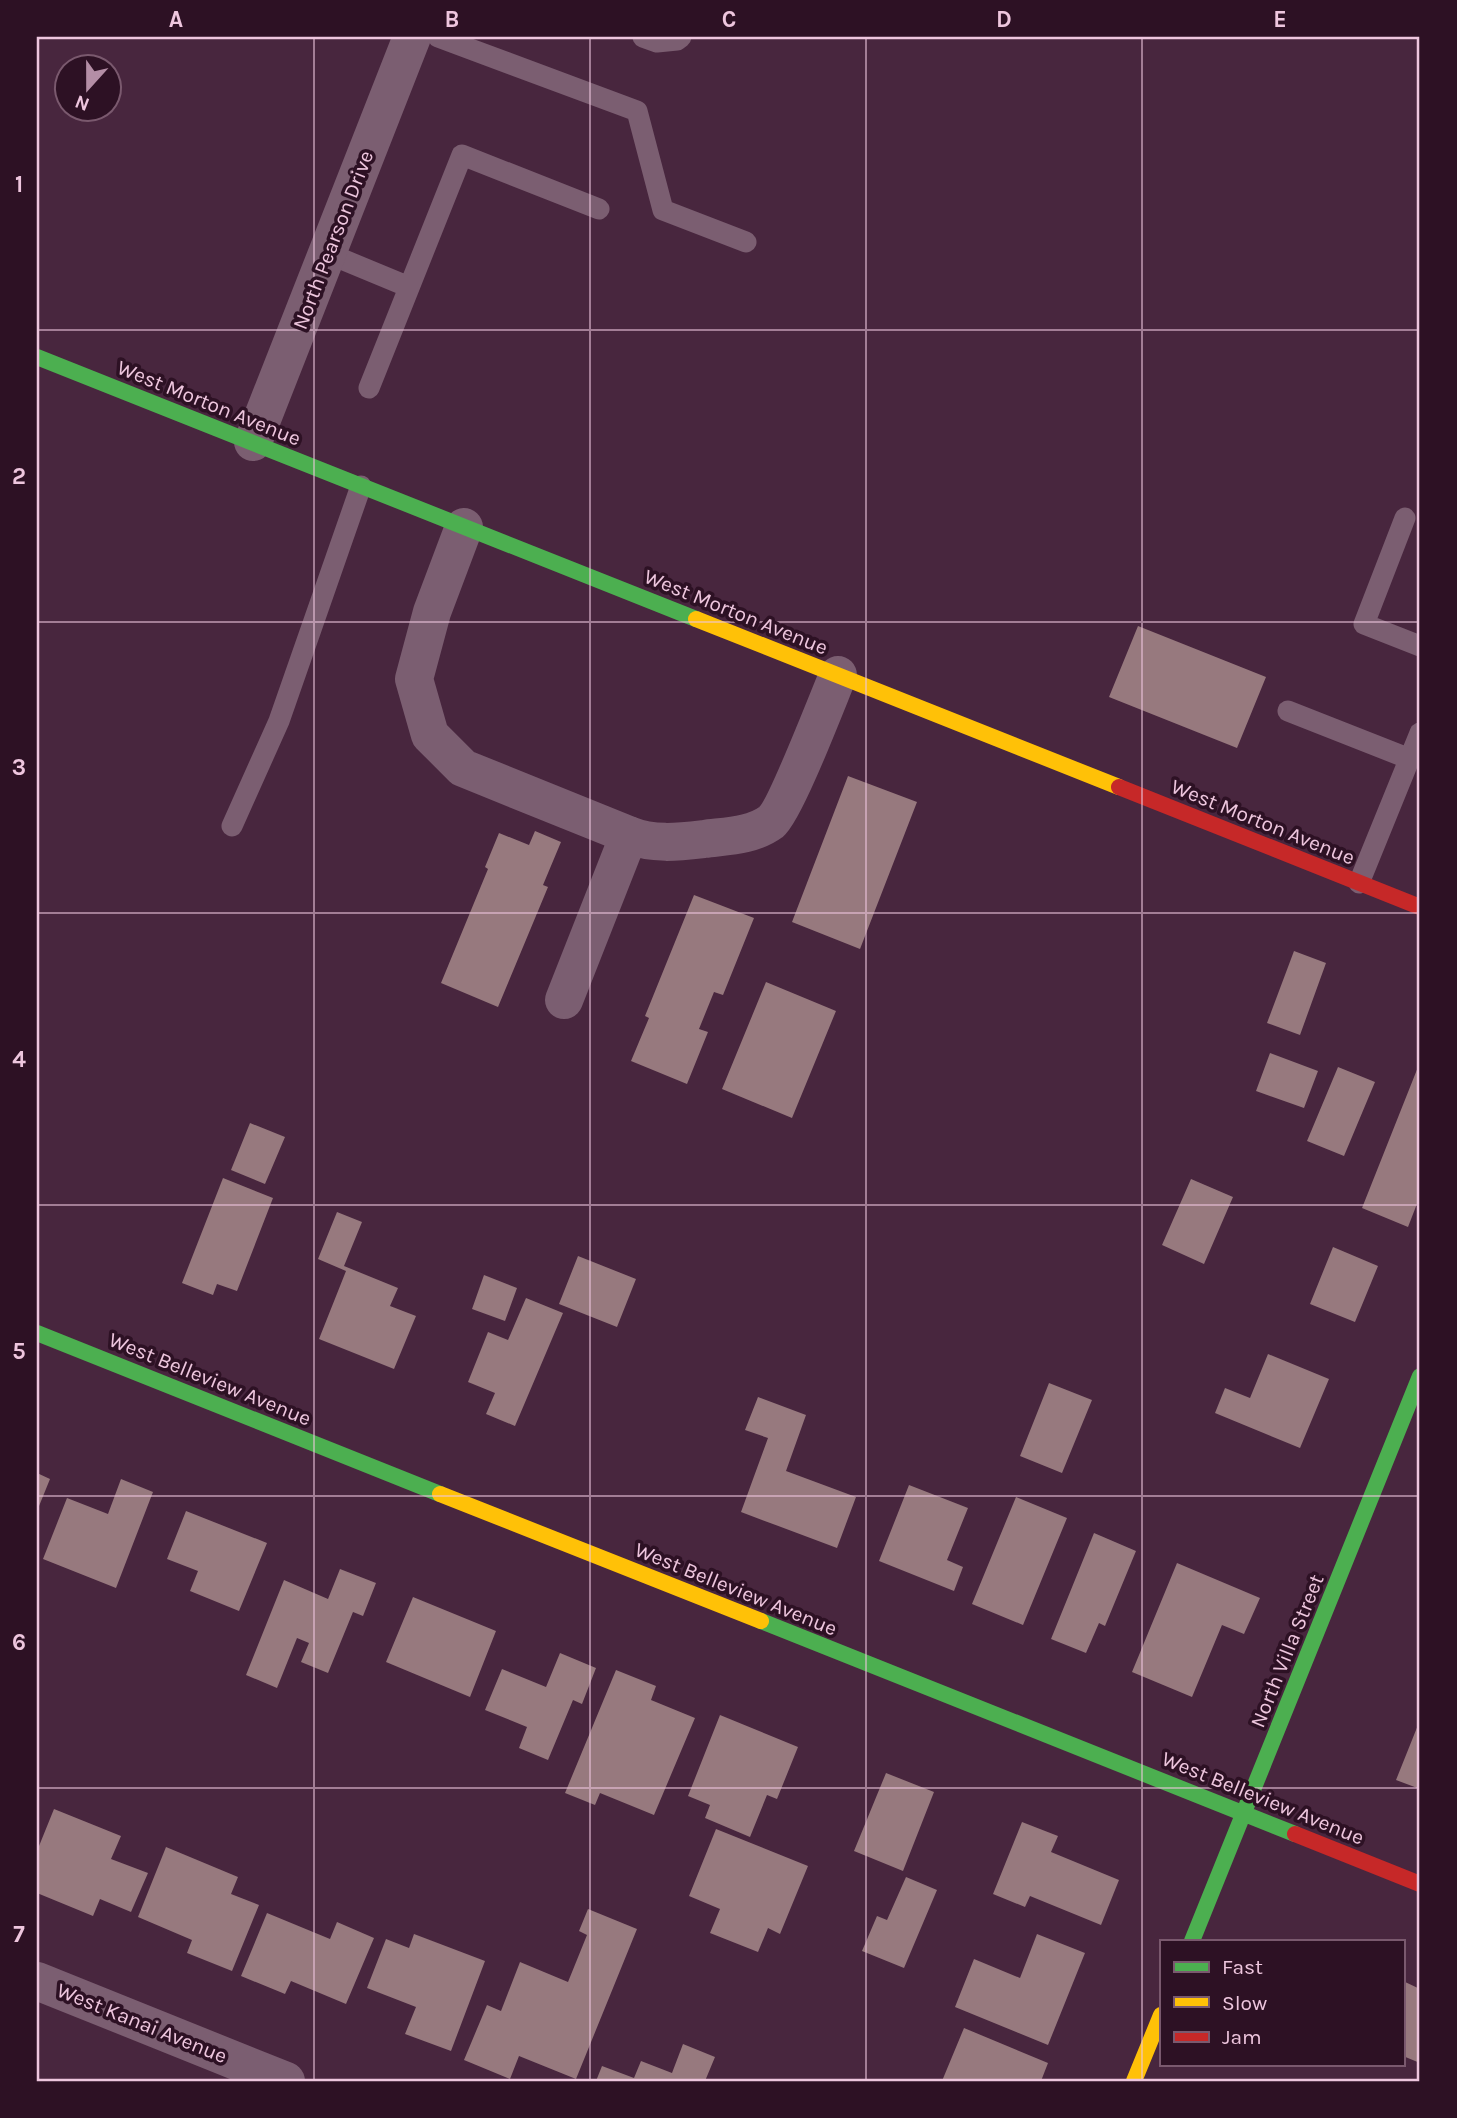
<svg xmlns="http://www.w3.org/2000/svg" width="1457" height="2118" viewBox="0 0 1457 2118" font-family="Karla,sans-serif">
<rect width="100%" height="100%" fill="#48263e"/>
<path fill="#97797e" d="M 1138,626 L 1266,677 L 1237,748 L 1109,697 Z
M 848,776 L 917,802 L 860,949 L 792,922 Z
M 535,831 L 561,842 L 543,885 L 548,887 L 498,1007 L 441,983 L 488,869 L 485,867 L 499,833 L 529,845 Z
M 694,895 L 754,918 L 723,995 L 714,992 L 699,1029 L 708,1032 L 687,1084 L 631,1061 L 649,1018 L 645,1016 Z
M 1294,951 L 1326,963 L 1300,1035 L 1267,1023 Z
M 766,982 L 836,1011 L 792,1118 L 722,1089 Z
M 1270,1053 L 1318,1071 L 1304,1108 L 1256,1091 Z
M 1420,1062 L 1420,1196 L 1408,1227 L 1362,1208 Z
M 1338,1067 L 1375,1082 L 1344,1156 L 1307,1141 Z
M 250,1123 L 285,1137 L 265,1184 L 231,1170 Z
M 223,1178 L 273,1198 L 237,1291 L 217,1284 L 213,1295 L 182,1283 Z
M 1191,1179 L 1233,1197 L 1204,1264 L 1162,1245 Z
M 337,1212 L 362,1222 L 344,1266 L 398,1288 L 390,1306 L 416,1316 L 394,1369 L 319,1339 L 346,1271 L 318,1259 Z
M 1333,1247 L 1378,1266 L 1355,1322 L 1310,1304 Z
M 578,1256 L 636,1279 L 617,1327 L 559,1304 Z
M 484,1275 L 517,1288 L 505,1321 L 472,1309 Z
M 526,1298 L 563,1313 L 515,1426 L 486,1414 L 495,1393 L 468,1382 L 488,1332 L 508,1340 Z
M 1268,1354 L 1329,1379 L 1300,1448 L 1215,1413 L 1225,1388 L 1250,1398 Z
M 1049,1383 L 1092,1400 L 1062,1473 L 1020,1456 Z
M 758,1397 L 806,1415 L 786,1471 L 856,1497 L 837,1548 L 741,1512 L 768,1438 L 745,1430 Z
M 37,1473 L 50,1479 L 37,1511 Z
M 121,1479 L 153,1492 L 116,1588 L 43,1559 L 67,1498 L 108,1514 Z
M 909,1485 L 968,1508 L 947,1560 L 963,1567 L 954,1591 L 879,1561 Z
M 1016,1497 L 1067,1518 L 1023,1625 L 972,1604 Z
M 186,1511 L 267,1543 L 239,1611 L 190,1591 L 198,1571 L 167,1559 Z
M 1094,1533 L 1136,1551 L 1105,1626 L 1099,1623 L 1086,1653 L 1051,1639 Z
M 1177,1563 L 1260,1598 L 1244,1634 L 1222,1625 L 1192,1697 L 1132,1672 Z
M 340,1569 L 376,1583 L 363,1616 L 353,1612 L 328,1673 L 301,1662 L 309,1643 L 297,1638 L 277,1688 L 246,1675 L 284,1580 L 328,1599 Z
M 413,1597 L 496,1631 L 470,1697 L 386,1662 Z
M 560,1653 L 596,1668 L 582,1704 L 573,1700 L 548,1760 L 519,1748 L 527,1727 L 485,1710 L 502,1669 L 546,1687 Z
M 616,1670 L 656,1686 L 651,1700 L 695,1718 L 654,1815 L 600,1793 L 595,1805 L 565,1793 Z
M 720,1715 L 798,1747 L 777,1799 L 767,1795 L 750,1837 L 705,1818 L 710,1805 L 688,1796 Z
M 1420,1720 L 1420,1789 L 1396,1780 Z
M 886,1773 L 934,1792 L 903,1871 L 854,1851 Z
M 54,1809 L 121,1836 L 111,1859 L 148,1873 L 131,1912 L 100,1899 L 93,1916 L 37,1893 L 37,1851 Z
M 1022,1822 L 1058,1836 L 1051,1852 L 1119,1880 L 1101,1925 L 1030,1896 L 1025,1907 L 993,1894 Z
M 716,1829 L 808,1866 L 780,1934 L 768,1928 L 758,1952 L 710,1933 L 720,1909 L 689,1896 Z
M 166,1847 L 238,1877 L 231,1894 L 259,1905 L 232,1971 L 187,1953 L 192,1940 L 138,1917 Z
M 906,1877 L 937,1890 L 904,1968 L 862,1951 L 877,1916 L 887,1920 Z
M 588,1909 L 637,1929 L 576,2079 L 519,2056 L 510,2079 L 464,2060 L 487,2005 L 501,2011 L 520,1962 L 568,1982 L 587,1935 L 579,1931 Z
M 267,1913 L 330,1939 L 337,1922 L 374,1938 L 346,2004 L 291,1981 L 285,1994 L 241,1976 Z
M 414,1934 L 485,1961 L 451,2051 L 405,2034 L 416,2007 L 367,1988 L 386,1939 L 409,1948 Z
M 1037,1934 L 1085,1953 L 1048,2045 L 955,2007 L 974,1959 L 1020,1978 Z
M 1403,1981 L 1420,1989 L 1420,2063 L 1403,2056 Z
M 964,2028 L 1048,2063 L 1041,2081 L 942,2081 Z
M 683,2044 L 715,2057 L 705,2081 L 596,2081 L 602,2066 L 634,2078 L 641,2061 L 672,2073 Z"/>
<g fill="none" stroke-linecap="round" stroke-linejoin="round">
<path stroke="#7b5e71" stroke-width="21" d="M 438,37 L 637,111 L 663,210 L 746,242
M 643,37 L 657,42 L 677,40 L 681,37
M 327,253 L 409,287
M 369,388 L 462,155 L 599,209
M 1405,518 L 1364,624 L 1420,646
M 1288,711 L 1410,759
M 232,826 L 279,721 L 361,486
M 1359,883 L 1420,733"/>
<path stroke="#7b5e71" stroke-width="38" d="M 253,442 L 412,37
M 464,527 L 432,612 L 414,679 L 430,735 L 463,768 L 629,835 C 653,845 678,842 704,839 C 726,836 752,836 771,822 C 785,811 828,699 838,675
M 564,1000 L 629,835
M 37,1981 L 286,2081"/>
<path stroke="#4caf50" stroke-width="16" d="M 37,357 L 696,619
M 37,1333 L 440,1494
M 761,1621 L 1295,1834
M 1192,1941 L 1420,1376"/>
<path stroke="#ffc107" stroke-width="16" d="M 696,619 L 1119,787
M 440,1494 L 761,1621
M 1134,2081 L 1161,2015"/>
<path stroke="#c62828" stroke-width="16" d="M 1119,787 L 1420,907
M 1295,1834 L 1420,1884"/>
</g>
<path fill="none" stroke="#eec6de" stroke-width="2" stroke-opacity="0.55" d="M 314,37 L 314,2081M 590,37 L 590,2081M 866,37 L 866,2081M 1142,37 L 1142,2081M 37,330 L 1420,330M 37,622 L 1420,622M 37,913 L 1420,913M 37,1205 L 1420,1205M 37,1496 L 1420,1496M 37,1788 L 1420,1788"/>
<g text-anchor="middle" stroke-width="7" stroke-linejoin="round" paint-order="stroke">
<g font-size="21" fill="#eec6de" stroke="#2d1124">
<text transform="translate(333 240) rotate(-69)" y="7">North Pearson Drive</text>
<text transform="translate(209 403) rotate(22)" y="7">West Morton Avenue</text>
<text transform="translate(736 612) rotate(22)" y="7">West Morton Avenue</text>
<text transform="translate(1263 822) rotate(22)" y="7">West Morton Avenue</text>
<text transform="translate(210 1379) rotate(22)" y="7">West Belleview Avenue</text>
<text transform="translate(736 1589) rotate(22)" y="7">West Belleview Avenue</text>
<text transform="translate(1287 1651) rotate(-68)" y="7">North Villa Street</text>
<text transform="translate(1263 1798) rotate(22)" y="7">West Belleview Avenue</text>
<text transform="translate(142 2023) rotate(22)" y="7">West Kanai Avenue</text>
</g>
</g>
<rect width="1457" height="2118" fill="none" stroke="#2d1124" stroke-width="77"/>
<rect x="1160" y="1940" width="245" height="126" fill="#2d1124" stroke="#7a596e" stroke-width="2"/>
<rect x="1174" y="1962" width="35" height="10" fill="#4caf50" stroke="#7a596e" stroke-width="2"/>
<text x="1222" y="1974" font-size="21" fill="#eec6de">Fast</text>
<rect x="1174" y="1997" width="35" height="10" fill="#ffc107" stroke="#7a596e" stroke-width="2"/>
<text x="1222" y="2010" font-size="21" fill="#eec6de">Slow</text>
<rect x="1174" y="2032" width="35" height="10" fill="#c62828" stroke="#7a596e" stroke-width="2"/>
<text x="1222" y="2044" font-size="21" fill="#eec6de">Jam</text>
<g transform="translate(88 88) rotate(201)"><circle r="33" fill="#2d1124" stroke="#7a596e" stroke-width="2"/>
<path d="M0-5L12 26L0 18L-12 26Z" fill="#b48ea6"/>
<text y="-10" font-size="19" font-weight="bold" text-anchor="middle" fill="#eec6de">N</text>
</g>
<rect x="38" y="38" width="1380" height="2042" fill="none" stroke="#eec6de" stroke-width="2.5"/>
<g font-size="23" text-anchor="middle" font-weight="bold" fill="#eec6de">
<text x="176" y="27">A</text>
<text x="452" y="27">B</text>
<text x="729" y="27">C</text>
<text x="1004" y="27">D</text>
<text x="1280" y="27">E</text>
<text x="19" y="192">1</text>
<text x="19" y="484">2</text>
<text x="19" y="775">3</text>
<text x="19" y="1067">4</text>
<text x="19" y="1359">5</text>
<text x="19" y="1650">6</text>
<text x="19" y="1942">7</text>
</g>
</svg>
